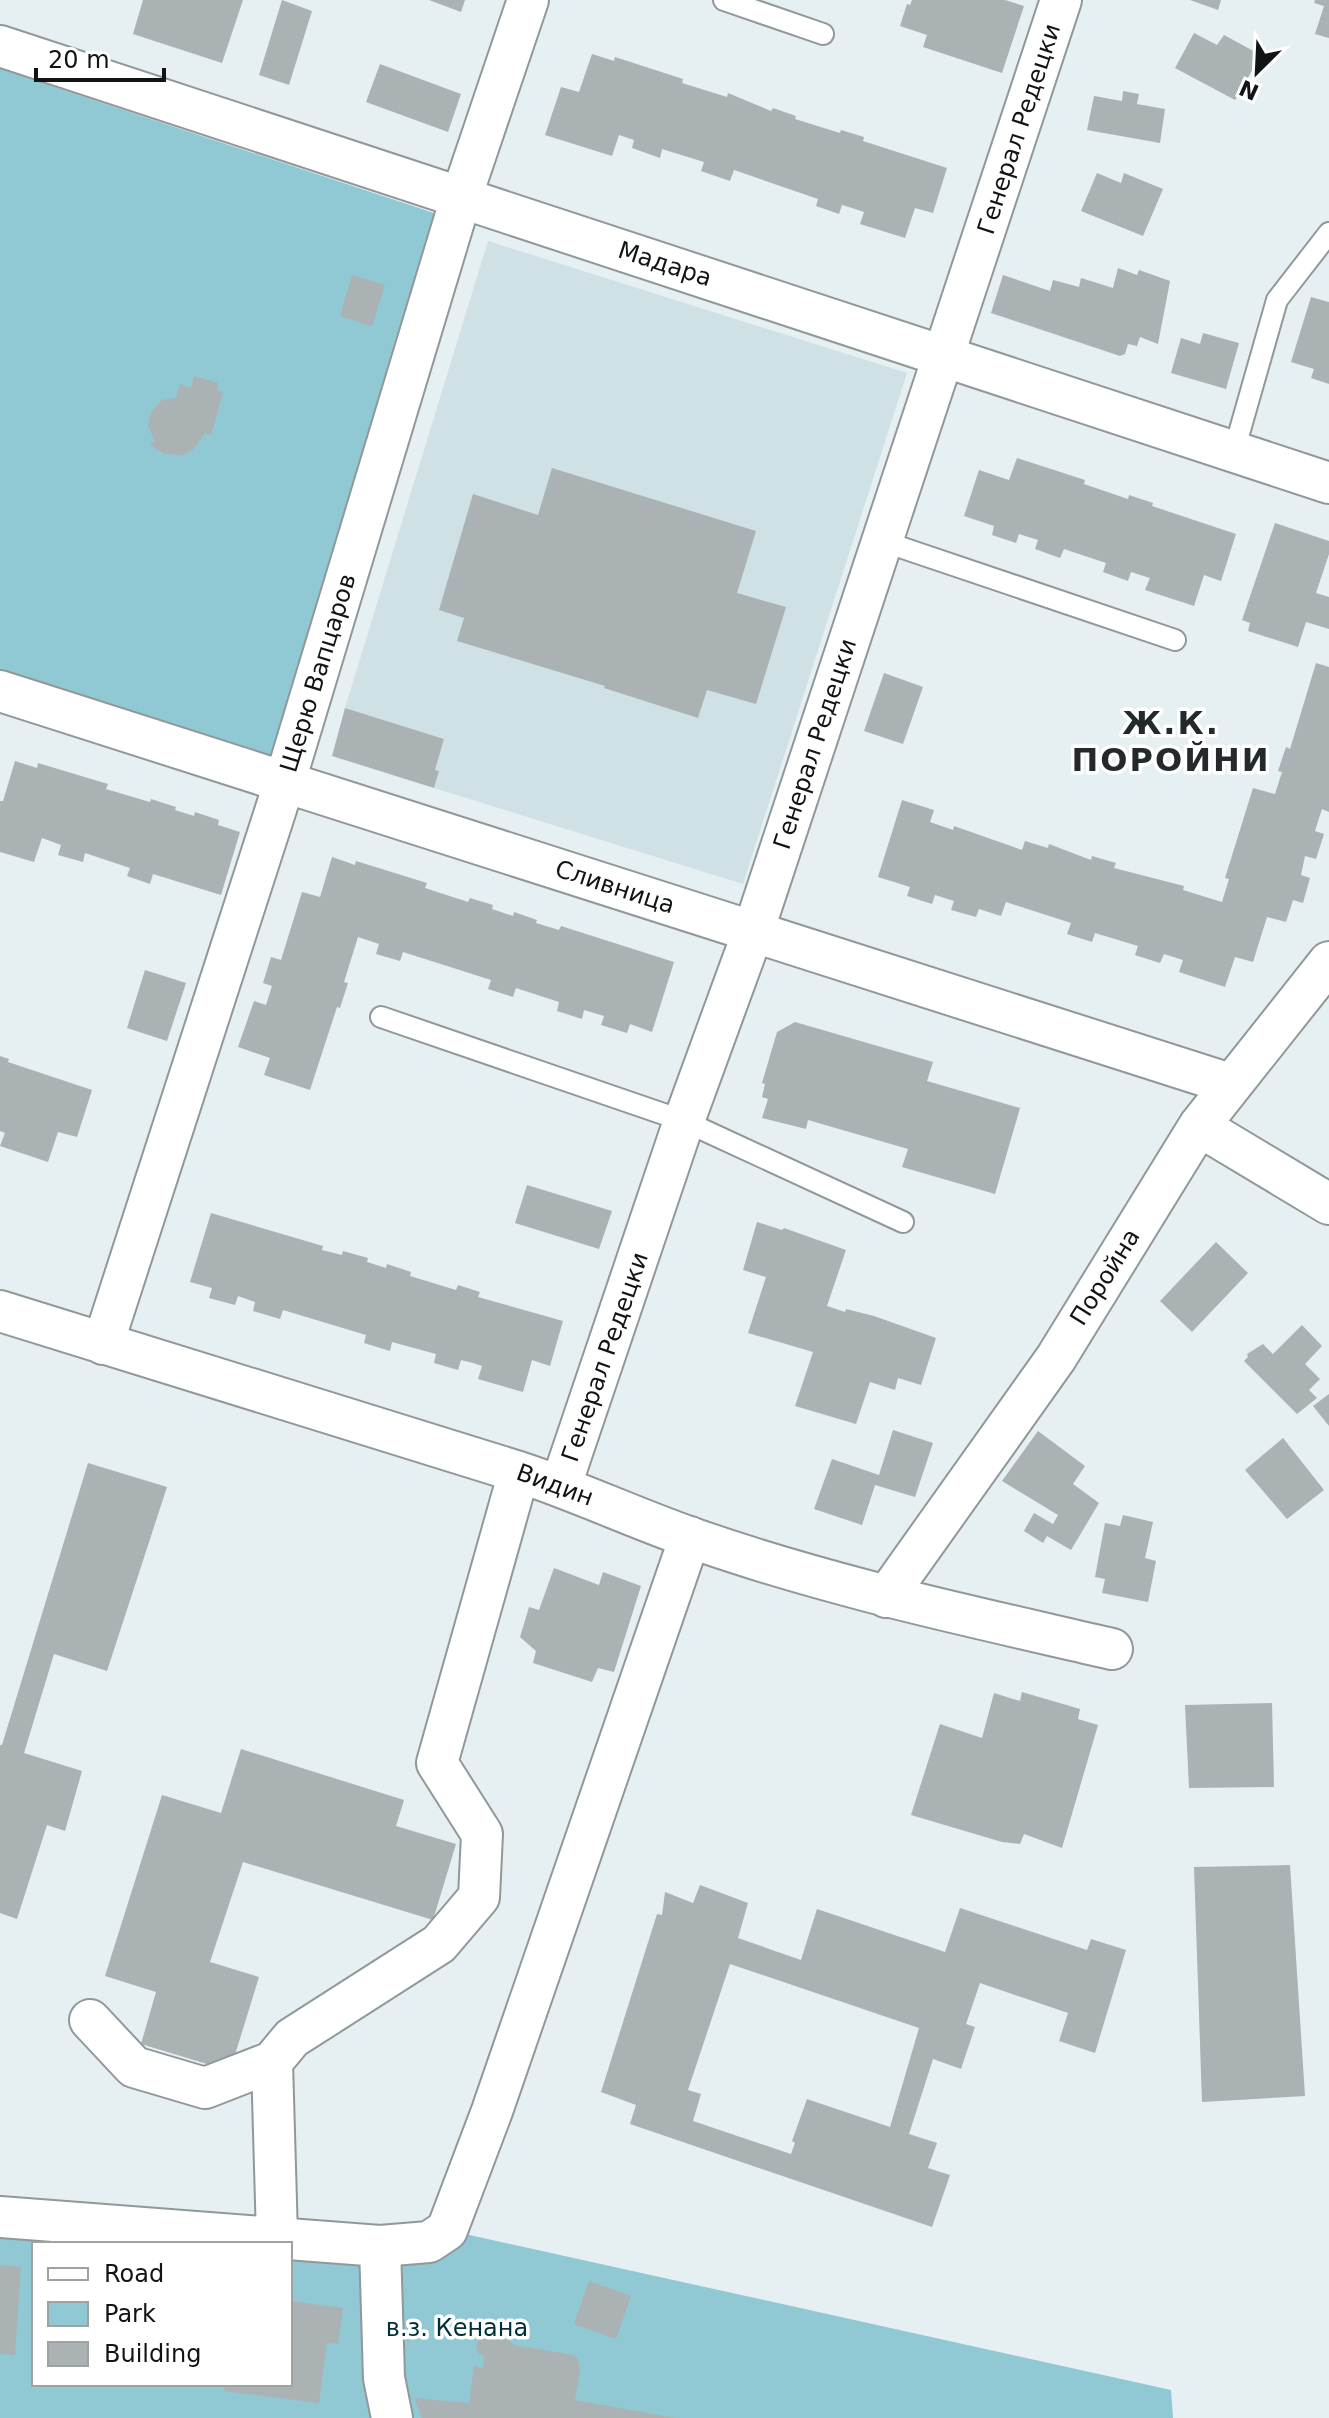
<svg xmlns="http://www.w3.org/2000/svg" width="1329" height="2418" viewBox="0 0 1329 2418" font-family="'DejaVu Sans',sans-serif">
<rect width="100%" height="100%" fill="#e6eff1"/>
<path fill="#d0e1e5" d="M 488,241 L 907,373 L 743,884 L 434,788 L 439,771 L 435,770 L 444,739 L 345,708 Z"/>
<path fill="#90c8d4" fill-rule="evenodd" d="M 0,69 L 446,217 L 275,761 L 0,675 Z
M 0,2217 L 447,2230 L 1171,2390 L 1173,2418 L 0,2418 ZM 34,2244 L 290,2244 L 290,2384 L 34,2384 Z"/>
<path fill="#aab2b4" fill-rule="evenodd" d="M 143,0 L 243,0 L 222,63 L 133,34 Z
M 282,0 L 312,11 L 289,85 L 259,75 Z
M 429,0 L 465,0 L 461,12 Z
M 912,0 L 1005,0 L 1024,6 L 1002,73 L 923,47 L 927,35 L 900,26 L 907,4 L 910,5 Z
M 1190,0 L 1221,0 L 1218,10 Z
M 1315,0 L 1329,0 L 1329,38 L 1315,34 L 1324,6 L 1314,3 Z
M 1194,33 L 1217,45 L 1224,35 L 1261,55 L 1235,100 L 1175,68 Z
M 592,54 L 614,61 L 615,57 L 683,79 L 682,83 L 727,97 L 728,93 L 771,111 L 773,108 L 796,116 L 795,119 L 840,133 L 841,130 L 864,137 L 863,141 L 947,168 L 933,213 L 915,208 L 905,238 L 860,224 L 864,212 L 852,208 L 842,205 L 839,214 L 816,206 L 818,199 L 734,170 L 730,181 L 701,171 L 704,162 L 662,149 L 660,158 L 632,148 L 634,140 L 619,135 L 612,156 L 545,135 L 561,87 L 579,92 Z
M 380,64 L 461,94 L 448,132 L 366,102 Z
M 1123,91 L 1139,94 L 1137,104 L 1165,109 L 1160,143 L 1087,130 L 1094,96 L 1122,101 Z
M 1097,173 L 1121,183 L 1124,173 L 1163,189 L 1143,236 L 1081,211 Z
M 1118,268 L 1137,275 L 1139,270 L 1170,281 L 1158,344 L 1140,337 L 1137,346 L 1128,344 L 1125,354 L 1120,356 L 991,313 L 1003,275 L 1050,291 L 1053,280 L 1079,287 L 1081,278 L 1113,288 Z
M 352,275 L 385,285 L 372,326 L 340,316 Z
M 1311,297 L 1329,302 L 1329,384 L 1311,378 L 1314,369 L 1291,362 Z
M 1203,333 L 1239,343 L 1226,389 L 1171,373 L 1181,338 L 1200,344 Z
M 194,376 L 218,383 L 217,390 L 223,392 L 211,435 L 205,433 L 194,449 L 183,455 L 164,454 L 150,445 L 155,441 L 148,426 L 151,412 L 162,400 L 176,398 L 180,384 L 191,388 Z
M 1017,458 L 1085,480 L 1084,484 L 1128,499 L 1129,495 L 1153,503 L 1152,506 L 1236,534 L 1221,581 L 1204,575 L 1194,606 L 1145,590 L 1150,578 L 1131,572 L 1128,581 L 1103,572 L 1106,563 L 1064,549 L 1060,558 L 1035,549 L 1038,540 L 1019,534 L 1016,543 L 992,535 L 994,526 L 964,516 L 979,470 L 1009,480 Z
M 552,468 L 756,531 L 737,593 L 786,607 L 756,704 L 707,690 L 698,718 L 604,688 L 605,686 L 457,641 L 464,618 L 439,610 L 473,494 L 538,515 Z
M 1275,523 L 1329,541 L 1329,554 L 1316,593 L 1329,597 L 1329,629 L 1306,622 L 1298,647 L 1248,631 L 1250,623 L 1242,620 Z
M 1316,663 L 1329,667 L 1329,812 L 1322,809 L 1315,831 L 1324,834 L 1316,859 L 1305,856 L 1301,875 L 1310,878 L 1303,903 L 1293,900 L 1286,922 L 1267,917 L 1253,962 L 1235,957 L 1225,987 L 1179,972 L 1183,960 L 1164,954 L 1160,963 L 1135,955 L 1138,946 L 1095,933 L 1092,942 L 1067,934 L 1071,923 L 1006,902 L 1001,916 L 979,909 L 976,917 L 951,910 L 954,901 L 935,895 L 932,904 L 907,896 L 910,887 L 878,877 L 902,800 L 934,810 L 930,822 L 953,830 L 954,826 L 1022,850 L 1025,841 L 1048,848 L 1049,844 L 1091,860 L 1092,856 L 1116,863 L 1114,868 L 1184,886 L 1183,890 L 1222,902 L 1229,879 L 1225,878 L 1253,788 L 1275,794 L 1282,772 L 1278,771 L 1286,747 L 1290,749 Z
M 884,673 L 923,687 L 903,744 L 864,731 Z
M 345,708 L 444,739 L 435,770 L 439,771 L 434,788 L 332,756 Z
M 15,761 L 37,768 L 38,763 L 108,784 L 106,789 L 150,802 L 151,799 L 176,807 L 175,810 L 194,816 L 195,812 L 219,820 L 218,825 L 240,832 L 221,895 L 153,874 L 150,884 L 127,876 L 130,868 L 85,853 L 83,862 L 58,855 L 61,845 L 42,838 L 34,862 L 0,852 L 0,801 L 3,801 Z
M 332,857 L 355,865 L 356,861 L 427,883 L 425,888 L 468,902 L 470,898 L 493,905 L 492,909 L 513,916 L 514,912 L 537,920 L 536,923 L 559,930 L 561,926 L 674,962 L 652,1032 L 630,1024 L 627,1033 L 601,1025 L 604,1016 L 584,1010 L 582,1019 L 557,1011 L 559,1002 L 516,988 L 513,997 L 488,989 L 491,980 L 403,952 L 400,961 L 376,954 L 379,944 L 358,937 L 344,982 L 348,983 L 340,1008 L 337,1007 L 310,1090 L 264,1075 L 270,1058 L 238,1047 L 254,1001 L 266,1005 L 272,986 L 263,983 L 271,957 L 281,960 L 302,892 L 320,897 Z
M 145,970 L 186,983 L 167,1041 L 127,1028 Z
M 795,1022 L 933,1062 L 927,1081 L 1020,1108 L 995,1194 L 902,1167 L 908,1149 L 808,1120 L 806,1129 L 762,1118 L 768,1099 L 762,1097 L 765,1084 L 762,1083 L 777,1032 Z
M 0,1056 L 9,1059 L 8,1062 L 92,1090 L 77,1137 L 58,1132 L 48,1162 L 0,1146 L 5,1133 L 0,1131 Z
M 527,1185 L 612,1211 L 599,1249 L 515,1223 Z
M 211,1213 L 323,1246 L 322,1250 L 342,1255 L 343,1251 L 368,1258 L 367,1262 L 386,1268 L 387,1264 L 411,1272 L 410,1276 L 456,1290 L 458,1285 L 480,1292 L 478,1297 L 563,1321 L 550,1366 L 532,1360 L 523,1392 L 478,1379 L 482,1366 L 473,1363 L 461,1360 L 458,1370 L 434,1363 L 436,1354 L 392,1342 L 390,1351 L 364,1343 L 366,1335 L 283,1310 L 280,1319 L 253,1311 L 255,1302 L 238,1296 L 235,1305 L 209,1298 L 212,1288 L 190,1282 Z
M 757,1222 L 782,1230 L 784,1228 L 846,1250 L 827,1306 L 845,1312 L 846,1309 L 874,1316 L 936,1338 L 921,1385 L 898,1378 L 895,1390 L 870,1382 L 856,1424 L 795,1406 L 813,1352 L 748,1333 L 766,1277 L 743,1270 Z
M 1216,1242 L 1248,1273 L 1192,1332 L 1160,1301 Z
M 1302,1325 L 1322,1346 L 1305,1364 L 1320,1379 L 1309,1390 L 1317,1398 L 1297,1414 L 1244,1361 L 1248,1357 L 1247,1354 L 1263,1344 L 1273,1354 Z
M 1329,1394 L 1329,1426 L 1313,1406 Z
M 893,1430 L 933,1443 L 915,1497 L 875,1485 L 862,1525 L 814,1509 L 832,1459 L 879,1475 Z
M 1038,1431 L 1085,1466 L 1073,1484 L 1099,1503 L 1071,1550 L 1047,1536 L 1043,1543 L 1024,1531 L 1034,1513 L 1053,1524 L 1058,1515 L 1002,1481 Z
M 1283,1438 L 1324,1490 L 1287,1519 L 1245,1470 Z
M 88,1463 L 167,1487 L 107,1671 L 54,1654 L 24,1753 L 82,1771 L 65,1831 L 47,1825 L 17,1919 L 0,1913 L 0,1745 L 2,1745 Z
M 1123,1515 L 1153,1522 L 1145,1558 L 1156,1561 L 1148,1602 L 1102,1593 L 1105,1579 L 1095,1577 L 1105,1523 L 1120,1526 Z
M 554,1568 L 599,1585 L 603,1572 L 641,1586 L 614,1672 L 598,1668 L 592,1682 L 533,1663 L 536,1651 L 520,1637 L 529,1607 L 539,1610 Z
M 1022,1692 L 1080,1709 L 1078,1719 L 1098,1725 L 1062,1848 L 1024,1834 L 1020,1844 L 1002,1842 L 911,1815 L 940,1724 L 982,1738 L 994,1693 L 1020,1701 Z
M 1272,1703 L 1274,1787 L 1189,1788 L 1185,1705 Z
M 241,1749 L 404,1800 L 396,1826 L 456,1844 L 433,1920 L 243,1862 L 210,1962 L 259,1977 L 230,2071 L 141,2044 L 156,1992 L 105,1976 L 162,1795 L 221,1813 Z
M 1290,1865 L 1305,2096 L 1202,2102 L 1194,1867 Z
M 700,1885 L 748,1903 L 738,1938 L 801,1960 L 817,1909 L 945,1952 L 960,1908 L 1087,1950 L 1091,1939 L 1126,1950 L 1095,2053 L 1059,2041 L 1068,2013 L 980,1983 L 966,2024 L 975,2027 L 961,2069 L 933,2059 L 909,2134 L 937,2143 L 928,2168 L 950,2175 L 932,2227 L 630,2124 L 636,2105 L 601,2092 L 657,1914 L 662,1915 L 665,1892 L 693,1903 ZM 730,1964 L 919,2028 L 890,2127 L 807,2099 L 792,2141 L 795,2143 L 791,2154 L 693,2121 L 701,2094 L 688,2090 Z
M 0,2265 L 21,2267 L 15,2355 L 0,2354 Z
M 589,2281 L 631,2296 L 616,2339 L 574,2324 Z
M 290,2301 L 343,2308 L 338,2344 L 327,2343 L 319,2403 L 224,2391 L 225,2384 L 290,2384 Z
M 486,2337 L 508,2340 L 514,2345 L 573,2355 L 578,2359 L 580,2369 L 575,2400 L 675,2418 L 422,2418 L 414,2398 L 469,2403 L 474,2366 L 483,2368 L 484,2356 L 478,2353 L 476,2346 L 479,2339 Z"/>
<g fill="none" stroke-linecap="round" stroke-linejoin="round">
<g stroke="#90989a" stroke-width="24">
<path id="service" d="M 724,0 L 823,34
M 1234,451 L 1277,300 L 1329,233
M 882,541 L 1175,640
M 381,1017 L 684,1121 L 903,1222"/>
</g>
<g stroke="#90989a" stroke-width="44">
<path id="minor" d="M 0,46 L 1329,483
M 0,691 L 1230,1084
M 1199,1126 L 1329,1204
M 0,1311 L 519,1472 C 577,1491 632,1517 689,1537 C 827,1586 970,1616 1112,1649
M 103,1344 L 285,781 L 461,198 L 528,0
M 561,1485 L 684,1121 L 753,932 L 1061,0
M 886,1597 L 1056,1358 L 1199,1126 L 1329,962
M 90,2020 L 134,2067 L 205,2088 L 272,2062
M 0,2217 L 380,2246 L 429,2242 L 447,2230 L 492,2111 L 690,1537
M 277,2237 L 272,2062 L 292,2038 L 439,1944 L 479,1897 L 482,1834 L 437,1763 L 519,1472
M 380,2246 L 384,2378 L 392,2418"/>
</g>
<use href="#service" stroke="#fff" stroke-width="20"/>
<use href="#minor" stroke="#fff" stroke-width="40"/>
</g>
<g text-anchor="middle" stroke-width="7" stroke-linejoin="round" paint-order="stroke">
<g font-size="24" fill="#111415" stroke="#fff">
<text transform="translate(1019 129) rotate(-72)" y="8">Генерал Редецки</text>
<text transform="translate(665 264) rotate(18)" y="8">Мадара</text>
<text transform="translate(318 673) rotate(-73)" y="8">Щерю Вапцаров</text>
<text transform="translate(815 744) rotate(-72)" y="8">Генерал Редецки</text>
<text transform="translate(615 887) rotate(18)" y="8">Сливница</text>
<text transform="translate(1105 1277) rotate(-58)" y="8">Поройна</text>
<text transform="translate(605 1357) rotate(-71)" y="8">Генерал Редецки</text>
<text transform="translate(555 1485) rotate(20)" y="8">Видин</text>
</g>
<g font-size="24" fill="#003139" stroke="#fff">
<text x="457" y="2336">в.з. Кенана</text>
</g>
<g font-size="32" font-weight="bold" letter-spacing="2" fill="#242a2c" stroke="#fff">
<text x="1171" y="734">Ж.К.<tspan x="1171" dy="37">ПОРОЙНИ</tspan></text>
</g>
</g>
<rect x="32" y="2242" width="260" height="144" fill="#ffffff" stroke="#a0a1a1" stroke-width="2"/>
<rect x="48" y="2268" width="40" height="12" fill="#ffffff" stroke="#a0a1a1" stroke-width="2"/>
<text x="104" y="2282" font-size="24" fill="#111415">Road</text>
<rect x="48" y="2302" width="40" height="24" fill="#90c8d4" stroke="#a0a1a1" stroke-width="2"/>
<text x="104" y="2322" font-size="24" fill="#111415">Park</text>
<rect x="48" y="2342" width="40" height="24" fill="#aab2b4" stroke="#a0a1a1" stroke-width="2"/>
<text x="104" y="2362" font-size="24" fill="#111415">Building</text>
<g transform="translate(1257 72) rotate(204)" stroke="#ffffff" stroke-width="6" paint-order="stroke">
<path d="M0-6L14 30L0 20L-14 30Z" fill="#111415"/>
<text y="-12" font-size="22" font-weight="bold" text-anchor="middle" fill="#111415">N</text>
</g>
<path d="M36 68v12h128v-12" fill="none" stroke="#111415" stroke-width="4"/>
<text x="48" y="68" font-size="24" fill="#111415" stroke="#ffffff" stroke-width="6" paint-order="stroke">20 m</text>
</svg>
